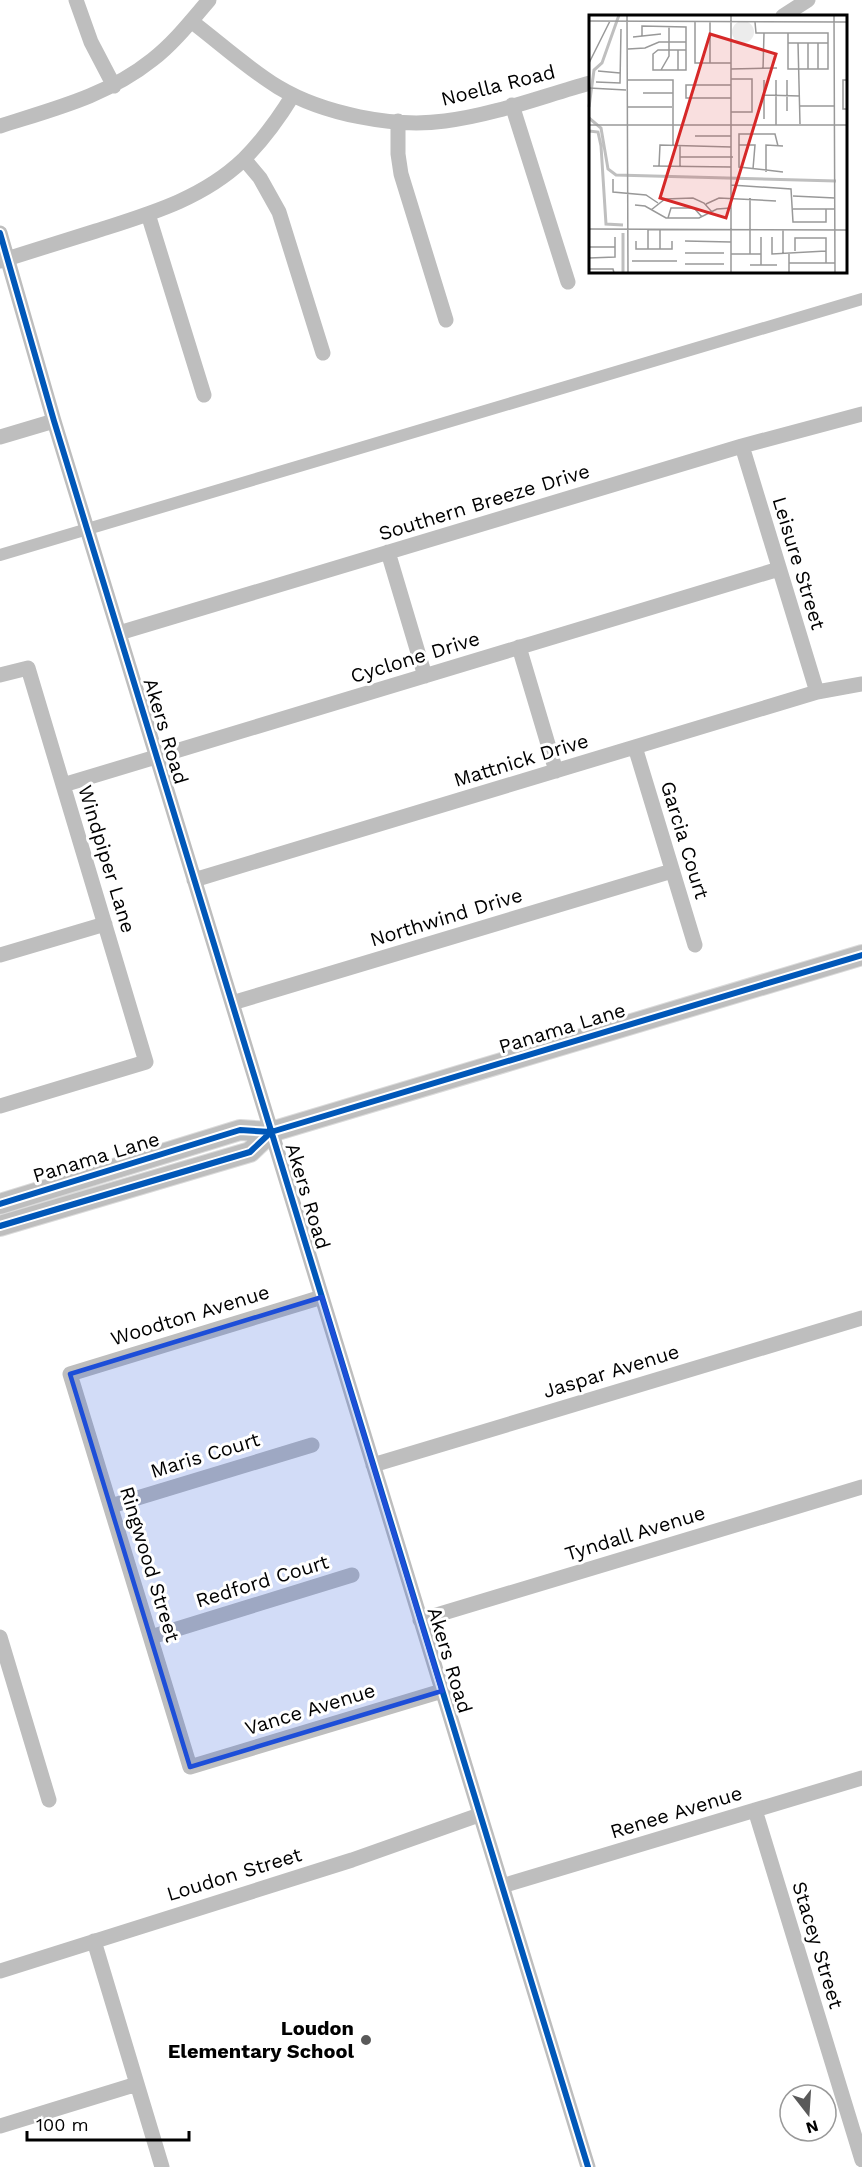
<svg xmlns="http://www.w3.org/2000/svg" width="862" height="2167" viewBox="0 0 862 2167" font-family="'Work Sans',sans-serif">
<rect width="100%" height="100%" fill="#fff"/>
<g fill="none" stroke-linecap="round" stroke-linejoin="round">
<path stroke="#bfbfbf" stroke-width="12" d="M 0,555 L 862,299"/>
<g stroke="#dbdbdb" stroke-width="22">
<path id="major" d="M 0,1204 L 240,1130 L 271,1132 L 862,955
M 0,1226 L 250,1152 L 271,1132"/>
</g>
<path stroke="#bebebe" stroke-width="15" d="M 76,0 L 91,42 L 114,86
M 783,16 L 808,0
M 191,21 C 220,43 247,68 278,87 C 323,114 394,128 445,121 C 494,115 543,96 590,83
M 512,105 L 568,282
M 398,121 L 398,154 L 401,174 L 446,320
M 0,126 C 53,109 107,96 152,60 C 174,43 191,21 209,0
M 244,159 L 260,178 L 279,212 L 323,353
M 148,214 L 204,395
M 0,233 L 54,421 L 588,2167
M 0,261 C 32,251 64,241 96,231 C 149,214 202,199 243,160 C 263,140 279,118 293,95
M 0,437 L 54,421
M 742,446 L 817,692
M 388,552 L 425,676
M 119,633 L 742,446 L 862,414
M 519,647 L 556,771
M 0,675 L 28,668 L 146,1062 L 0,1106
M 635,747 L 695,945
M 63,785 L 779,569
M 194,880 L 817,692 L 862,684
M 0,955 L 105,924
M 232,1003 L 672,871
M 322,1297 L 70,1374 L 190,1767 L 442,1691
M 373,1465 L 862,1318
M 111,1506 L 312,1445
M 420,1620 L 862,1487
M 0,1637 L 49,1800
M 151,1637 L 352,1575
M 755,1810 L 862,2160
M 502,1886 L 862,1778
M 94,1941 L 162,2167
M 0,1971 L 352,1860 L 479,1815
M 0,2126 L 137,2084"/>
<use href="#major" stroke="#bebebe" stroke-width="20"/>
<g stroke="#fff" stroke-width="10">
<path id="cycleway" d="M 0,233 L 54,421 L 588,2167
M 0,1204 L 240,1130 L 271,1132 L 862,955
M 0,1226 L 250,1152 L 271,1132"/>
</g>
<use href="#cycleway" stroke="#0057b8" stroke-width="6"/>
</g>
<path fill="#1d4ed8" fill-opacity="0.2" stroke="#1d4ed8" stroke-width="4.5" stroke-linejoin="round" d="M 322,1297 L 442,1691 L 190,1767 L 70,1374 Z"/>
<circle fill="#595959" stroke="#fff" stroke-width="2" cx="366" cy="2040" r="6"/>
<g text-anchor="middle" stroke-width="6" stroke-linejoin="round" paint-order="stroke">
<g font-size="20" fill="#000" stroke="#fff">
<text transform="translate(498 85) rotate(-14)" y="7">Noella Road</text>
<text transform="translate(484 502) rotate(-17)" y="7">Southern Breeze Drive</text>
<text transform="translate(799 563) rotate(73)" y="7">Leisure Street</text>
<text transform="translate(415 657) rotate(-17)" y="7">Cyclone Drive</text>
<text transform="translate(166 731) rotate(73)" y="7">Akers Road</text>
<text transform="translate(521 760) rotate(-17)" y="7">Mattnick Drive</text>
<text transform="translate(685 840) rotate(73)" y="7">Garcia Court</text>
<text transform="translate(107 859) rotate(73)" y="7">Windpiper Lane</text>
<text transform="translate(446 917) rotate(-17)" y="7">Northwind Drive</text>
<text transform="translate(562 1028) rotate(-17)" y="7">Panama Lane</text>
<text transform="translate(96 1157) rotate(-17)" y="7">Panama Lane</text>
<text transform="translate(308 1196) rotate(73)" y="7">Akers Road</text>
<text transform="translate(190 1315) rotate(-17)" y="7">Woodton Avenue</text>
<text transform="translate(611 1371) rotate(-17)" y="7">Jaspar Avenue</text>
<text transform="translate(205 1455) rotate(-17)" y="7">Maris Court</text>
<text transform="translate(635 1533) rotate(-17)" y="7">Tyndall Avenue</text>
<text transform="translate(150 1564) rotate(73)" y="7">Ringwood Street</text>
<text transform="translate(262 1581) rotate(-17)" y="7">Redford Court</text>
<text transform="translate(450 1660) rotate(73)" y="7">Akers Road</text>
<text transform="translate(310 1709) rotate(-17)" y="7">Vance Avenue</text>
<text transform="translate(676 1812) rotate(-17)" y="7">Renee Avenue</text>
<text transform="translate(234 1874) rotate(-17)" y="7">Loudon Street</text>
<text transform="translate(818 1945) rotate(73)" y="7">Stacey Street</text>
</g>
<g font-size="20" font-weight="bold" fill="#000" stroke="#fff" text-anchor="end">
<text x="354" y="2035">Loudon<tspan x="354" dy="23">Elementary School</tspan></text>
</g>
</g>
<g transform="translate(589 15)">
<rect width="258" height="258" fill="#fff"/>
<path d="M143 17a11 11 0 1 1 22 0a11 11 0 1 1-22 0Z" fill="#ececec"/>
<path fill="none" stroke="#bfbfbf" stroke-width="3" d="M 0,92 L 5,55 L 13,48 L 30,0M 0,103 L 12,113 L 19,154 L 27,160 L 247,166M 0,116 L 9,117 L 12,131 L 17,209 L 34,210M 34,218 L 34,258"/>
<path fill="none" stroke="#999" stroke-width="1.5" d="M 38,0 L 39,258M 142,0 L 142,258M 245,0 L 246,258M 0,6 L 258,7M 106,7 L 106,48 L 142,48M 166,7 L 167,18 L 239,18 L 239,54 L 199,54 L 199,18M 44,22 L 72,19M 53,22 L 53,11 L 97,12 L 97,55 L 64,55 L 64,39 L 69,35 L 97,35M 199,28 L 239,28M 209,28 L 211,109M 219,28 L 219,54M 229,28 L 229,54M 39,34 L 56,33 L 70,27 L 97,27M 0,48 L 21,6M 121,48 L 121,7M 142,54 L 188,53M 174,54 L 175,18M 72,55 L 80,41 L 80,12M 89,55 L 89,35M 9,56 L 31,58M 39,65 L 84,65 L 84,130M 258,65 L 254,65 L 254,94 L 258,94M 7,67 L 31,68 L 32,14M 142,70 L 97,70 L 97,83 L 142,83M 0,73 L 37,75M 54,78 L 84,78M 175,80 L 211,81M 211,91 L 246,91M 39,92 L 83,92M 198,96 L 198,65M 142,97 L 163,97 L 163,64 L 142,64M 175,104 L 175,65M 0,110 L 258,110M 187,110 L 187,65M 106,121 L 142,121M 150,130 L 166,130 L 164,154M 91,131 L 91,152M 189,131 L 186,119 L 150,119 L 150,152 L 194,157M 91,142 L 144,142M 64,151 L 142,152M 70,151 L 71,130 L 142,132M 177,157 L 177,130 L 194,131M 24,164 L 24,177 L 57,180 L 69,188M 142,170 L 202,174 L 204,207 L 237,207 L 237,194M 204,181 L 246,183M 117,189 L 130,183 L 187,186M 46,190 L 56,191 L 77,203 L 110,203 L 128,194 L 142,193M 204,194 L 246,194M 62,195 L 76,184 L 104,183 L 115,188 L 123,197M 79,203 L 82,193 L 105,193 L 113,202M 0,214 L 258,215M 59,214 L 59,234M 71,214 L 71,234M 194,215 L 194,239M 172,222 L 172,250M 183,222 L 183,239 L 237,236M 47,226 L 47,234 L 83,234 L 83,226M 96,226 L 142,227M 0,232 L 26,232M 206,236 L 206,223 L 237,223 L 237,248M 96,238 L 135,238M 200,238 L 200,258M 142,239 L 172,239M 161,239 L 161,183M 0,243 L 26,242 L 26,222M 43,246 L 88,246M 200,248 L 246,248M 96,249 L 135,249M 161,250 L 188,250M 0,254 L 24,254 L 25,258"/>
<path fill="#d62828" fill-opacity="0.15" stroke="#d62828" stroke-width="3" d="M 121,19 L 187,39 L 137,203 L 71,183 Z"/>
<rect width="258" height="258" fill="none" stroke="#000" stroke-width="3"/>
</g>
<g transform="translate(808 2113) rotate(163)"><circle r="28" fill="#ffffff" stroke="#999999" stroke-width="1.5"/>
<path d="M0-4.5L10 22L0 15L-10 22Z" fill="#595959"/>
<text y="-9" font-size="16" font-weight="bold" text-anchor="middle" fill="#000000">N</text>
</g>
<path d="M27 2131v9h162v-9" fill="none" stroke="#000000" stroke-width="3"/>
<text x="36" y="2131" font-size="18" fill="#000000" stroke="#ffffff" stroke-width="4.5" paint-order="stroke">100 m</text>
</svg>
